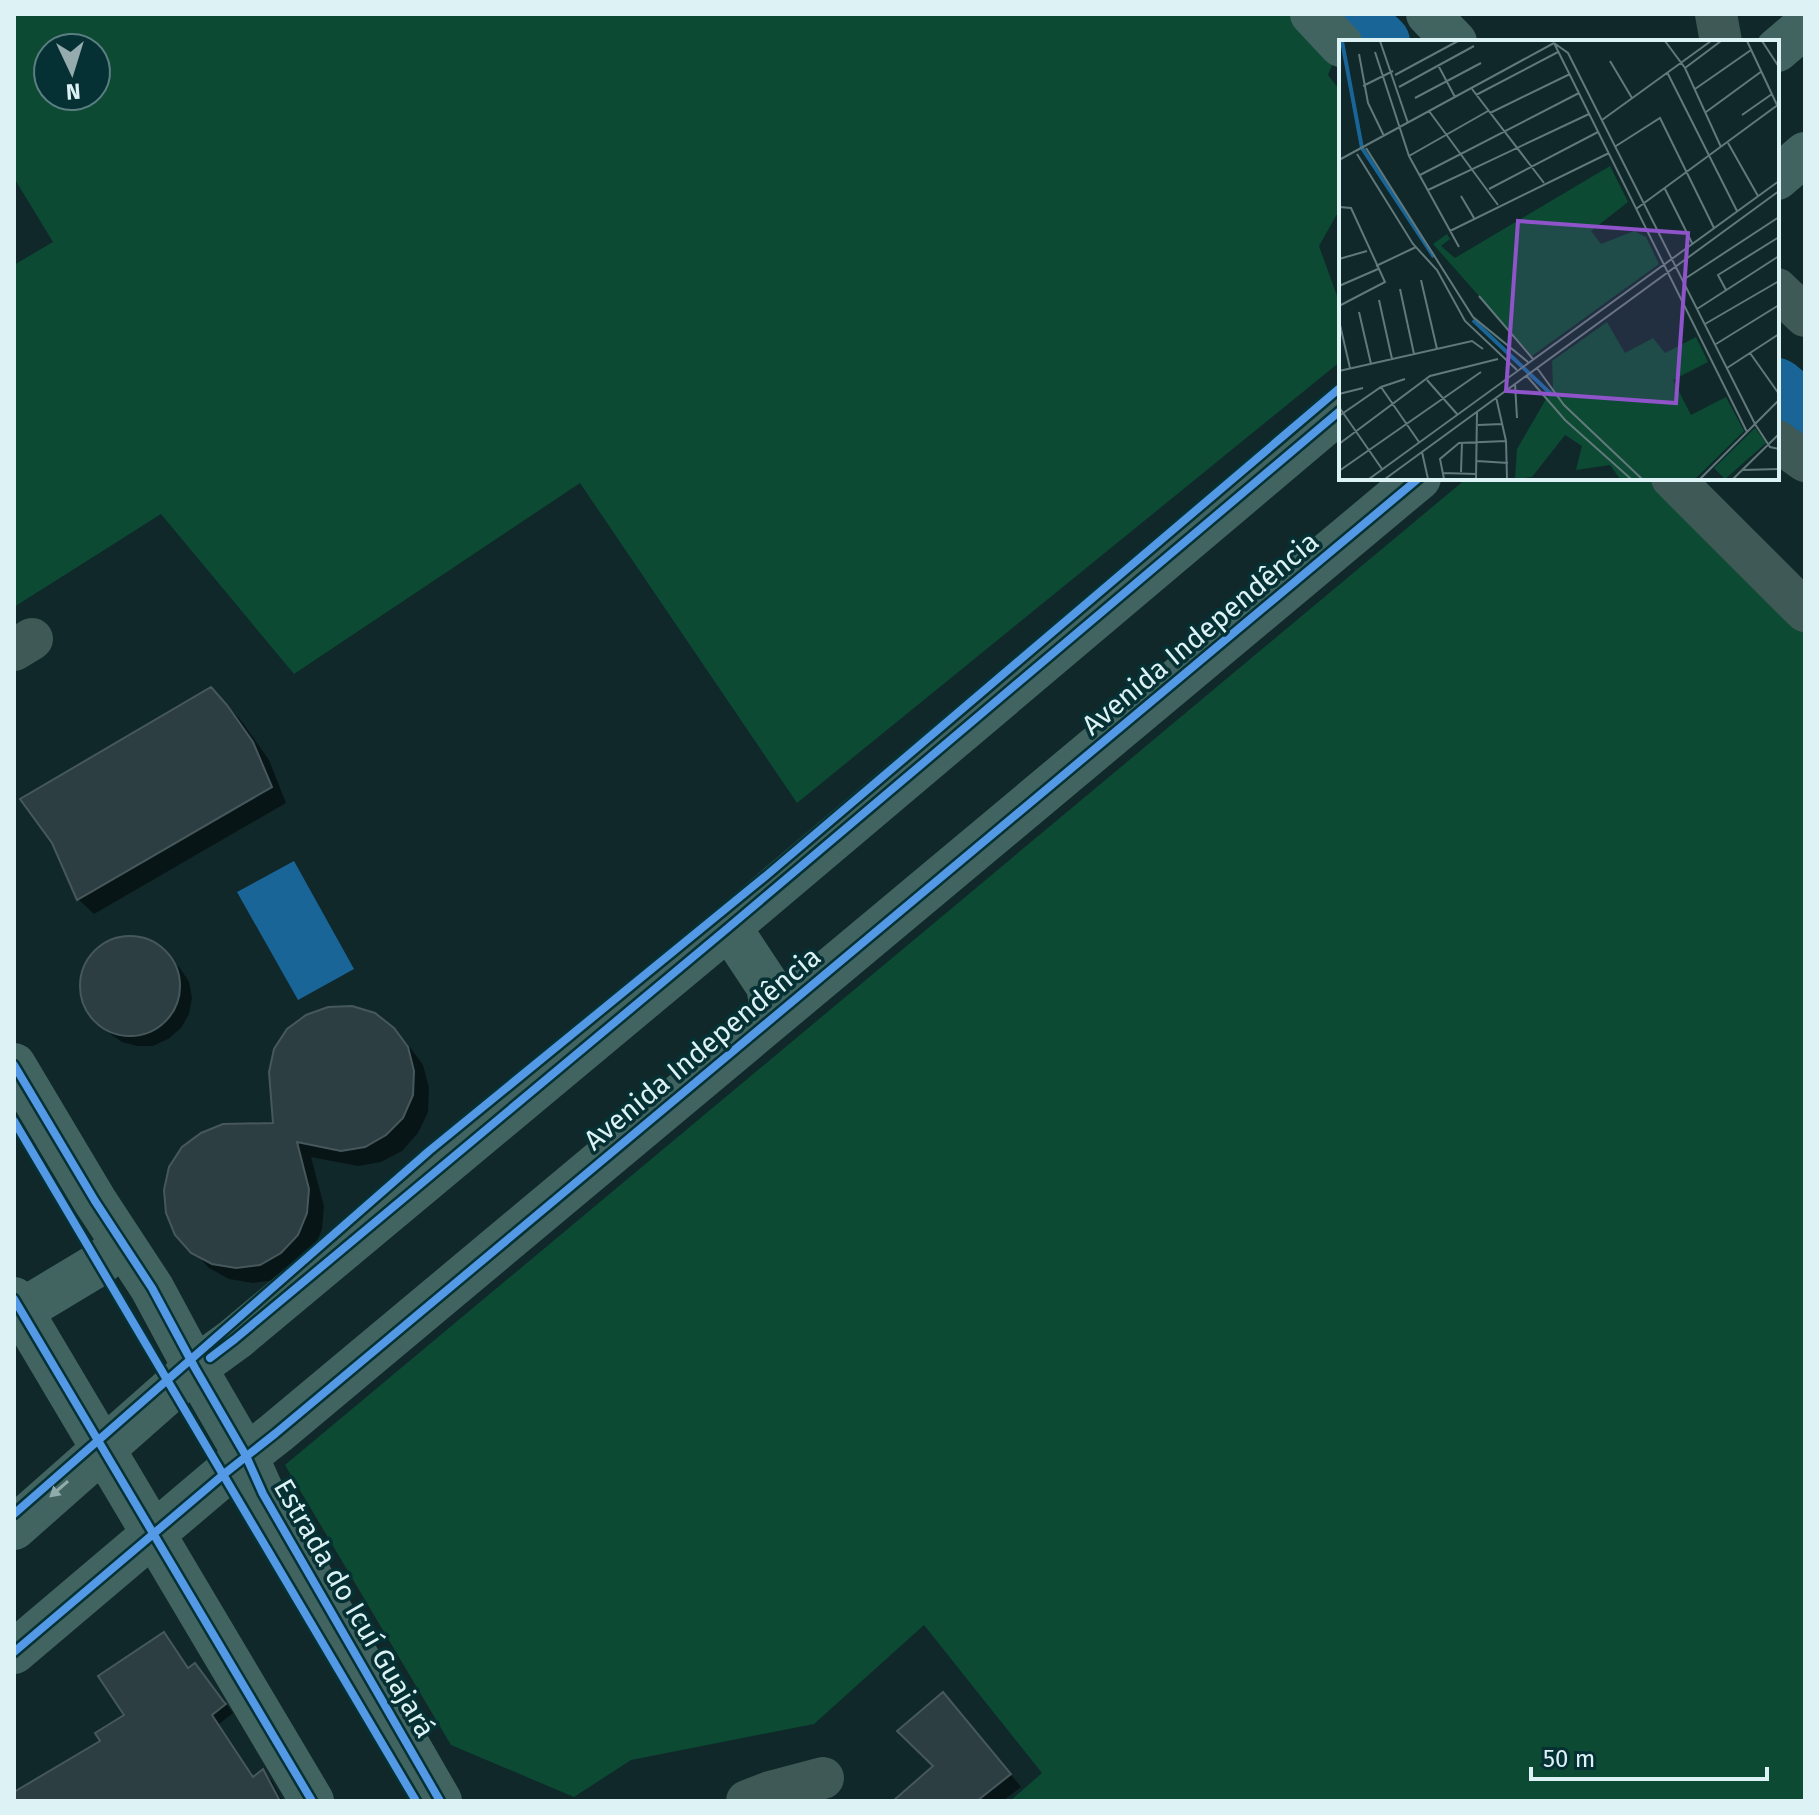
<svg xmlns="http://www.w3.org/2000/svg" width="1819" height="1815" viewBox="0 0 1819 1815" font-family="'Fira Sans',sans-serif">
<rect width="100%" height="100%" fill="#10282a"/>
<path fill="#0c4a33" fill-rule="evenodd" d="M 14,14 L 1354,14 L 1328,75 L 1341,92 L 1341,207 L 1319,246 L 1341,307 L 1341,361 L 797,803 L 580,483 L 294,674 L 161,514 L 14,607 L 14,265 L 53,242 L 14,178 ZM 48,48 L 96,48 L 96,96 L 48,96 Z
M 1467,478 L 1654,478 L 1805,624 L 1805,1801 L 1010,1801 L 1042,1773 L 924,1625 L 814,1724 L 631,1760 L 574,1797 L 451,1745 L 285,1465 Z"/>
<path fill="#196598" d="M 294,861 L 354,969 L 298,1000 L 237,892 Z"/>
<path fill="#0007" d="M 227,705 L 243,723 L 269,760 L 286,803 L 94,914 L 78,899 Z
M 124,938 L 140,938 L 155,944 L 180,968 L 189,982 L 192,998 L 189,1014 L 181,1028 L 168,1039 L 153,1046 L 137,1046 L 122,1042 L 109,1033 L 87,1008 L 82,993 L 82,978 L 87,964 L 96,951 L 109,942 Z
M 393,1029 L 409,1046 L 423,1065 L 429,1088 L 428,1112 L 418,1133 L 402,1151 L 381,1162 L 358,1166 L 311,1157 L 324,1206 L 322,1229 L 313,1251 L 276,1280 L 253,1283 L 229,1279 L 209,1268 L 193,1251 L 276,1125 Z
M 164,1635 L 173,1644 L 190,1670 L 195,1666 L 204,1674 L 233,1713 L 219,1724 L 255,1778 L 263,1772 L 272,1781 L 282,1801 L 20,1801 L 103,1742 L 127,1716 Z
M 955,1706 L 1021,1787 L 1003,1801 L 896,1801 L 936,1767 Z"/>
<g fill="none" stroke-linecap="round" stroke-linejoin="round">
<path stroke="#196598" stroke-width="56" d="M 1353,14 L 1382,42
M 1777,386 L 1805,409"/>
</g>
<path fill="#2c3e41" stroke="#46585c" stroke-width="2" d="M 211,687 L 227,705 L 253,742 L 272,787 L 77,900 L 52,843 L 20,799 Z
M80 986a50 50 0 1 1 100 0a50 50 0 1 1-100 0Z
M 352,1006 L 375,1013 L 394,1028 L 408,1047 L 414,1071 L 413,1095 L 403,1118 L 386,1135 L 365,1147 L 341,1151 L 297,1142 L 309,1189 L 307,1213 L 298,1235 L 281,1253 L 260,1265 L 236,1268 L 212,1264 L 191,1253 L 175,1235 L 166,1213 L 164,1190 L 169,1167 L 182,1147 L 201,1133 L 223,1124 L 273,1123 L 269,1072 L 274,1049 L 287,1029 L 306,1015 L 328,1007 Z
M 164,1632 L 188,1668 L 195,1663 L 224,1702 L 226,1704 L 212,1715 L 253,1777 L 263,1769 L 280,1801 L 14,1801 L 14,1792 L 100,1741 L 95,1733 L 124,1715 L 98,1676 Z
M 943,1692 L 1011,1774 L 977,1801 L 893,1801 L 933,1766 L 897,1731 Z"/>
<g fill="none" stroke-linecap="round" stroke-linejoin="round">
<path stroke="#3e5956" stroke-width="42" d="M 1716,14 L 1721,42
M 1777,289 L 1805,316
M 1777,441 L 1805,461
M 1672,478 L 1805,611
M 14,650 L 32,639
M 747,1801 L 770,1792 L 823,1778"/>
<path stroke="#426460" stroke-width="44" d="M 1312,14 L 1341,45
M 1428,14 L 1455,42
M 1777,50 L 1805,26
M 1777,178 L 1805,154
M 729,927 L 768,986 L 772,1009 L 756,1032
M 14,1065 L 95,1201 L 152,1288 L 195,1368 L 246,1456 L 263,1494 L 440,1801
M 14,1299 L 312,1801
M 21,1311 L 99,1264 L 122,1244
M 14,1528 L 195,1368 L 235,1339 L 729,927 L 1341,410
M 14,1652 L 224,1474 L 276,1433 L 1419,478"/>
<g stroke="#053134" stroke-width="13">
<path id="cycleway" d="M 14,1065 L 95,1201 L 152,1288 L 195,1368 L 246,1456 L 263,1494 L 440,1801
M 14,1121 L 416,1801
M 14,1299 L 312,1801
M 210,1358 L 235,1339 L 729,927 L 1341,410
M 14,1514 L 429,1151 L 767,875 L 1341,387
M 14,1652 L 224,1474 L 276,1433 L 1419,478"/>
</g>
<use href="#cycleway" stroke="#5399e6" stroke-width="8"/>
</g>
<defs><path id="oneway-solid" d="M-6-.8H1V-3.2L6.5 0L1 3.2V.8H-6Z" transform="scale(2)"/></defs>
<use fill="#90abaa" href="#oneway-solid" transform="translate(59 1489) rotate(139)"/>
<g text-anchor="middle" stroke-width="7" stroke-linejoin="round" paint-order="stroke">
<g font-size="28" fill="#ddf2f4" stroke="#053134">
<text transform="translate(1200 633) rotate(-40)" y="10">Avenida Independência</text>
<text transform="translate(702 1048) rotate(-40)" y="10">Avenida Independência</text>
<text transform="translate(355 1608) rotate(60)" y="10">Estrada do Icuí Guajará</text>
</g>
</g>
<g transform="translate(1339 40)">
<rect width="440" height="440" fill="#10282a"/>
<path d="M 271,126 L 289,162 L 252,191 L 262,204 L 295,191 L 307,197 L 320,224 L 193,316 L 94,204 L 108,194 L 111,199 L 102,206 L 116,218 ZM 268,282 L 286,313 L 314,298 L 326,313 L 357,297 L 369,322 L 334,340 L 352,375 L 387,357 L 405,391 L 356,439 L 281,439 L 271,425 L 237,430 L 243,406 L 226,395 L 193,437 L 176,439 L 178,409 L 214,347 L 213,321 ZM 416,388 L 427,403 L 386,439 L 375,428 Z" fill="#0c4a33"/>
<path fill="none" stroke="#196598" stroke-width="4" d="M 3,1 L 23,108 L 95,217M 134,280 L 213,355"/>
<path fill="none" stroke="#62797b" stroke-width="2" d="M 41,1 L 69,83M 326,1 L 346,28 L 382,107M 408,1 L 438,65M 423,1 L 440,27M 215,3 L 408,392M 215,3 L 229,13 L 416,384M 36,12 L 70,116 L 120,207M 20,14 L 29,63 L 45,96M 271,21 L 293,58M 99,25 L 116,57M 346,28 L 382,1M 328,32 L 398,171M 56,35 L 119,1M 24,46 L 54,31M 60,47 L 135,6M 133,49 L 205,143M 356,49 L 412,10M 137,55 L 219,12M 76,58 L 142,23M 90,71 L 159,165M 367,72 L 423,31M 151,73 L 231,34M 403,75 L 433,54M 263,80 L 372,1M 389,103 L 419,156M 277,106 L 321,78 L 375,188M 27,108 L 134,277 L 189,322M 18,114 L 74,204 L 98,230 L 126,281 L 178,330M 70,116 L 149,71M 0,120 L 215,3M 81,135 L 240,53M 150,149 L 259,92M 326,149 L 353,203M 89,150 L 250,74M 122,156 L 135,178M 0,167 L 12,168 L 46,242 L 0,266M 297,169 L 440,64M 111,191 L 270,113M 0,219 L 28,211M 37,226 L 77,207M 82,240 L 98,309M 344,240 L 440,177M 0,246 L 39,229M 61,249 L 75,314M 387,250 L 379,235 L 440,197M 140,256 L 194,319M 40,260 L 53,319M 358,269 L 440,216M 20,272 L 32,324M 366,284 L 440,241M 1,285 L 11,328M 377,304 L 440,265M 411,313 L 440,354M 198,328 L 225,365 L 303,439M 388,328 L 440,294M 0,331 L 133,301 L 144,309M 187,335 L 226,380 L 292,439M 88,340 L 118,374M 176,344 L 178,378M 42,347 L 80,402M 0,354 L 24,348M 157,357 L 167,401 L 168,439M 0,367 L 43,429M 0,376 L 42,347 L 66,339M 416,384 L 431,407 L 440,409M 139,385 L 163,384M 0,404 L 91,336 L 159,319M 83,412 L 89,439M 138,421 L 169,423M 403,430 L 440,429M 0,431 L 142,332M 122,432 L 123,402M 104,433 L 137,434M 30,439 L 440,141M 46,439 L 440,151M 105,439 L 101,419 L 120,403 L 167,401M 137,439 L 138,372M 361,439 L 440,360M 394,439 L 440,394"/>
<path fill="#8f54ca" fill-opacity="0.15" stroke="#8f54ca" stroke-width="4" d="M 179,181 L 349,193 L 337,363 L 167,351 Z"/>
<rect width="440" height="440" fill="none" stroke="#ddf2f4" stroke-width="4"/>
</g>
<rect width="1819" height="1815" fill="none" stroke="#ddf2f4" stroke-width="32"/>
<g transform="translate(72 72) rotate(176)"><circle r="38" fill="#053134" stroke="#5b7e81" stroke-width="2"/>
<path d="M0-6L14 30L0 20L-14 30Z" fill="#95abad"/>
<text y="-12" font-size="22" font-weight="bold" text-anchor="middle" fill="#ddf2f4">N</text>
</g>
<path d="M1531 1767v12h236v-12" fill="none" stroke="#ddf2f4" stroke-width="4"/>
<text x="1543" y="1767" font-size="24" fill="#ddf2f4" stroke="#053134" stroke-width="6" paint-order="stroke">50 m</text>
</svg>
